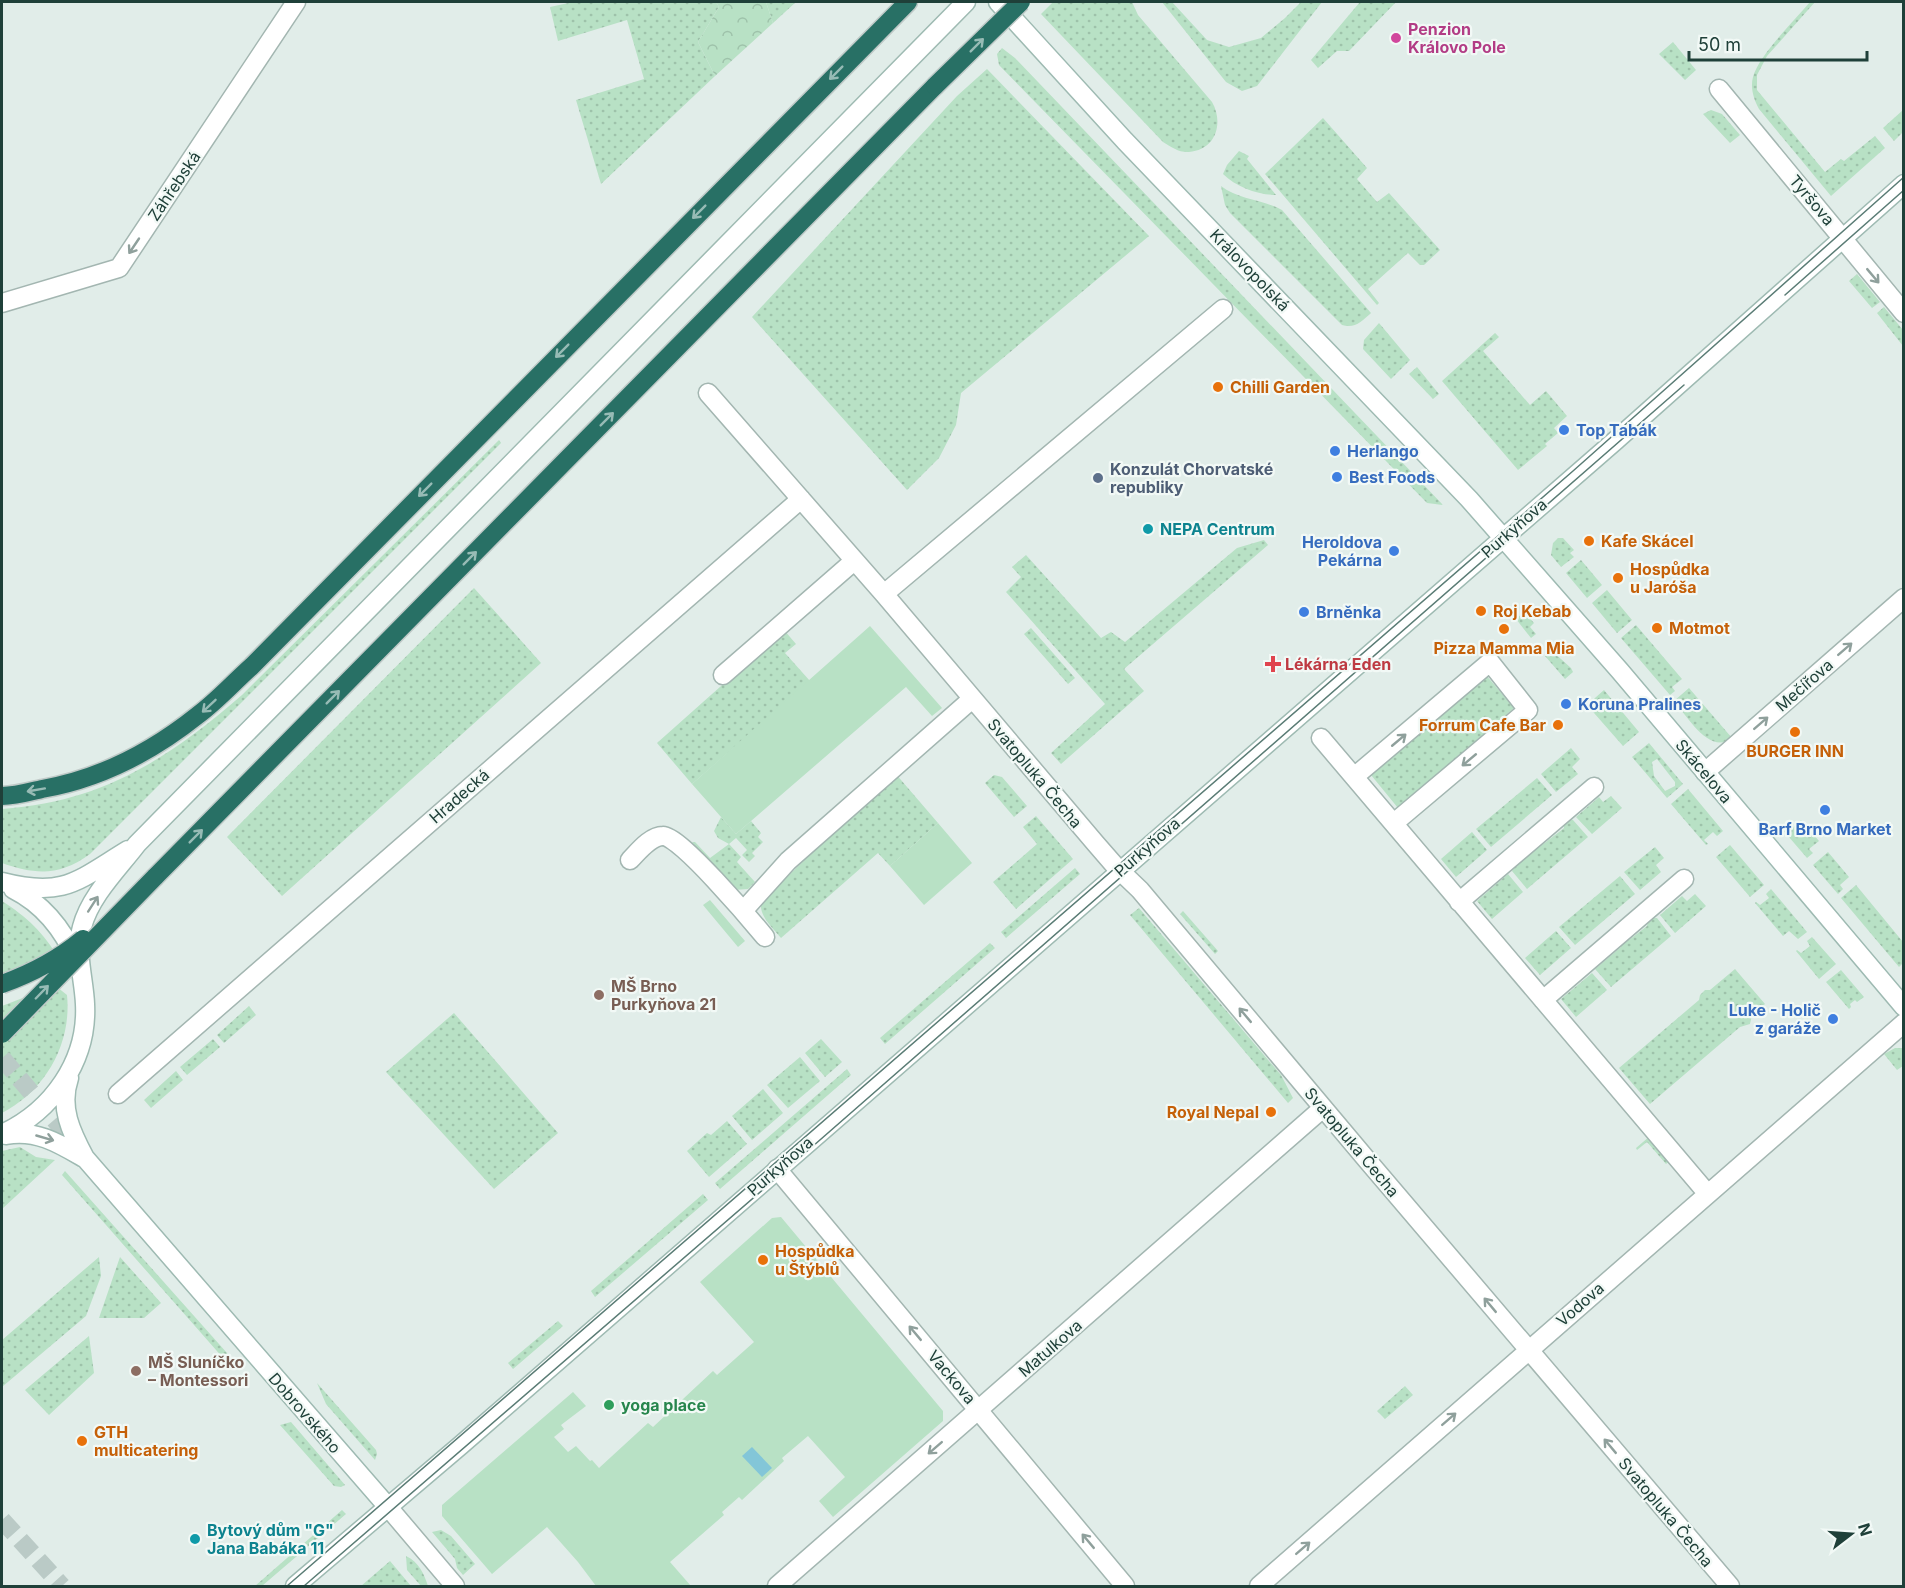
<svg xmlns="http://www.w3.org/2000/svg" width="1905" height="1588" viewBox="0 0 1905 1588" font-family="Inter,sans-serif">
<defs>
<pattern id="grass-dots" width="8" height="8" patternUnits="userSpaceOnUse" patternTransform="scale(1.5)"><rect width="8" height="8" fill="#b8e1c5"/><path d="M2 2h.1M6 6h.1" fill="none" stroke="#9ec2aa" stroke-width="1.8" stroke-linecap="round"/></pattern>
<pattern id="forest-crowns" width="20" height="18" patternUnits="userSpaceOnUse" patternTransform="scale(1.5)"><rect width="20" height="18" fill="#b8e1c5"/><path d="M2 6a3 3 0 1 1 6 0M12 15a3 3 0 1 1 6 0" fill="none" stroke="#9ec2aa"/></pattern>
</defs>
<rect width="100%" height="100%" fill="#e1ede9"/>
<path fill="url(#grass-dots)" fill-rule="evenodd" d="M 573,2 L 716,2 L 719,7 L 698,42 L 715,76 L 601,184 L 576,100 L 644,79 L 627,20 L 558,41 L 550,7 Z
M 766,2 L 796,2 L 773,23 Z
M 1053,2 L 1132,2 L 1138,15 L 1212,102 C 1224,123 1216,150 1189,152 C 1180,153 1171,147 1163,142 L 1041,14 Z
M 1162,2 L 1172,2 L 1207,40 L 1229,47 L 1261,38 L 1285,18 L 1301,2 L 1322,2 L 1257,86 L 1242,91 L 1226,82 Z
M 1360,2 L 1396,2 L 1349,51 L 1337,51 L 1318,68 L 1311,60 Z
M 1810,2 L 1815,2 L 1767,56 L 1757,75 L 1757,90 L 1825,172 L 1841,159 L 1844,161 L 1875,136 L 1885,148 L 1831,196 L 1759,109 C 1754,100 1750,88 1753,77 C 1759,55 1795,20 1810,2 Z
M 1673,42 L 1696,70 L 1685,80 L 1659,54 Z
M 1002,48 L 1015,58 L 1443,505 L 1427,503 L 999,65 L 997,54 Z
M 987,69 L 1149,236 L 961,393 L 956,425 L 939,458 L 907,490 L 752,317 L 957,96 Z
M 1711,110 L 1722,114 L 1740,135 L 1730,143 L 1703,114 Z
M 1903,110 L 1903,132 L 1894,141 L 1883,128 Z
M 1323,118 L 1367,168 L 1357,179 L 1377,202 L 1389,193 L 1440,250 L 1424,265 L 1420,265 L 1408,253 L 1368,289 L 1379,303 L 1377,305 L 1265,174 Z
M 1239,151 L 1249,156 L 1247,159 L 1276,195 C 1258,195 1236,187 1223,174 L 1227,165 Z
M 1221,186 C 1239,200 1262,199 1282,210 L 1371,313 C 1362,321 1355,329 1342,325 L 1230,213 L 1225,205 Z
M 1857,274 L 1880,302 L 1872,308 L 1849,281 Z
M 1884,307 L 1903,330 L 1903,346 L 1877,313 Z
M 1379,323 L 1410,360 L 1391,379 L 1363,349 L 1364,340 Z
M 1495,333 L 1499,337 L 1483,351 L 1530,405 L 1546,391 L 1567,416 L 1554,428 L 1558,433 L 1545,444 L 1547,446 L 1518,470 L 1442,381 Z
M 1417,367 L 1439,394 L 1433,399 L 1409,374 Z
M 499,440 L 501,443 L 90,854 C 60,876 36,875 2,863 L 2,809 C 102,802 168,759 242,695 Z
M 1558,538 L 1563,538 L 1574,550 L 1570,553 L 1574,557 L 1561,567 L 1551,555 L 1553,543 Z
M 1264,540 L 1268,545 L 1124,669 L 1144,691 L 1061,764 L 1051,753 L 1105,704 L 1006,592 L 1021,577 L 1012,567 L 1026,555 L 1101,638 L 1111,632 L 1125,642 L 1237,548 Z
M 1581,560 L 1602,585 L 1587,598 L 1566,573 Z
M 474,588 L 541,663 L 282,896 L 227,837 Z
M 1607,590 L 1632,620 L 1617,633 L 1592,603 Z
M 1524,612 L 1534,623 L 1530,627 L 1536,634 L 1531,638 L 1516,619 Z
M 1636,625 L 1682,679 L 1672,687 L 1675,691 L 1670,695 L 1621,638 Z
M 1031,628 L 1075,678 L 1068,684 L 1024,634 Z
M 784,630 L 796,644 L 785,653 L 810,681 L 692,784 L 657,743 Z
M 1551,650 L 1571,668 L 1573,672 L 1565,679 L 1545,656 Z
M 1486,675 L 1514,708 L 1463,753 L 1463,758 L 1452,762 L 1398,808 L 1371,775 Z
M 1689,688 L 1732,738 C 1710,756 1687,716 1674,701 Z
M 1604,690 L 1639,732 L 1623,746 L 1587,705 Z
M 1649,743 L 1683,784 L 1667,798 L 1632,757 ZM 1657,759 L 1675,782 L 1675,786 L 1665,791 L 1654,776 L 1652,762 Z
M 1571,748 L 1580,759 L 1572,767 L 1578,774 L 1556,792 L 1541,774 Z
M 895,773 L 938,823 L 890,866 L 878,853 L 781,938 C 772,927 759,916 761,902 Z
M 994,775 L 1002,777 L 1027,806 L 1014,817 L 985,783 Z
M 1537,778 L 1552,795 L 1491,847 L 1476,829 Z
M 1688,789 L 1723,831 L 1717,836 L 1713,832 L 1704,840 L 1708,844 L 1706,845 L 1671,804 Z
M 1611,796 L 1622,808 L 1592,834 L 1576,817 L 1599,797 L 1603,802 Z
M 1036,816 L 1073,859 L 1016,909 L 993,882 L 1037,844 L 1023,827 Z
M 721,817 L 736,834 L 751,821 L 761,833 L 758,837 L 763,842 L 752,853 L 755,856 L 749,862 L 742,855 L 747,850 L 736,838 L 729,844 L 741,857 L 737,862 L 755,882 L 748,889 L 734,890 L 728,885 L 692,842 L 695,842 L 710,858 L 729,844 L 718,838 L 714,831 Z
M 1570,819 L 1573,820 L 1588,837 L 1527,889 L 1512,871 C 1516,864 1553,837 1564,828 L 1564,823 Z
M 1801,820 L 1819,841 L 1809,849 L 1813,853 L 1807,858 L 1782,829 L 1788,824 L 1792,828 Z
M 1472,832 L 1487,850 L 1456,877 L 1441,859 Z
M 1730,845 L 1764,885 L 1750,897 L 1716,857 Z
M 1655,847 L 1664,858 L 1656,865 L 1661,872 L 1640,890 L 1624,872 Z
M 1828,852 L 1849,877 L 1840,885 L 1843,889 L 1838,894 L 1813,865 Z
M 1075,868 L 1080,874 L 1006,938 L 1001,932 Z
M 1508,874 L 1523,892 L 1492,919 L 1477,901 Z
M 1620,876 L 1635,894 L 1575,945 L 1559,927 Z
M 1856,885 L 1903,942 L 1903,963 L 1899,967 L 1841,898 Z
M 1771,889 L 1807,932 L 1798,939 L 1789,931 L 1783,936 L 1755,903 L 1756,902 L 1760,905 L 1769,898 L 1766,894 Z
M 1695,894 L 1706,906 L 1675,933 L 1660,915 L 1682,896 L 1687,901 Z
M 2,901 C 27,917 44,933 59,959 L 2,991 Z
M 1139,908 L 1281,1075 L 1293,1098 L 1288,1103 L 1130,915 Z
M 1183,911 L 1218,951 L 1215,954 L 1180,914 Z
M 1653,918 L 1657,918 L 1671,936 L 1611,987 L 1595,969 L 1621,947 L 1621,944 L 1626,939 L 1629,940 L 1647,926 L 1648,922 Z
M 1556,931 L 1571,948 L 1540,975 L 1525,958 Z
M 1812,937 L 1836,964 L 1819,979 L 1796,951 L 1797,950 L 1801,953 L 1810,946 L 1807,941 Z
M 990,943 L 995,948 L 885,1044 L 880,1038 Z
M 1735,969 L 1765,1004 L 1752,1015 L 1750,1024 L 1740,1027 L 1650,1104 L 1619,1068 L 1699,1000 L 1700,995 L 1705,990 L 1710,990 Z
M 1841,970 L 1864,997 L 1857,1002 L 1855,1000 L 1850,1004 L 1851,1007 L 1849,1009 L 1826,982 Z
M 1592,973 L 1607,990 L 1576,1017 L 1561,999 Z
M 51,987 L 57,987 L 67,995 C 72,1044 45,1091 2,1113 L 2,1006 Z
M 249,1006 L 256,1015 L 224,1043 L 217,1035 Z
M 454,1013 L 558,1133 L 494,1189 L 386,1072 Z
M 213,1039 L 220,1047 L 187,1075 L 180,1067 Z
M 821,1039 L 842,1062 L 825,1077 L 805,1053 Z
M 1895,1048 L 1903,1048 L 1903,1066 L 1897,1070 L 1884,1054 Z
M 800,1057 L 820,1081 L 788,1108 L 767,1085 Z
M 847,1069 L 851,1075 L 720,1189 L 715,1183 Z
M 176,1071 L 183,1080 L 151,1108 L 144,1100 Z
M 763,1089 L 783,1113 L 752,1140 L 732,1116 Z
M 727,1121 L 747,1144 L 709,1177 L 687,1151 L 707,1133 L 711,1135 Z
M 1650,1136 L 1671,1160 L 1666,1164 L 1647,1142 L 1637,1150 L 1636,1148 Z
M 20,1147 L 36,1157 L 55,1160 L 2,1209 L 2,1151 Z
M 65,1171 L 227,1353 L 231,1367 L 62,1175 Z
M 703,1194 L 708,1200 L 595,1297 L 591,1291 Z
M 99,1257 L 101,1276 L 86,1316 L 2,1387 L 2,1340 Z
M 120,1257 L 161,1303 L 144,1318 L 99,1318 Z
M 558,1321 L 563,1326 L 513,1369 L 508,1363 Z
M 89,1336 L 94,1373 L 49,1415 L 25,1390 Z
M 317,1383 L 376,1450 L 377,1454 L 375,1460 L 326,1404 Z
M 1405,1386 L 1413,1395 L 1385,1419 L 1377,1411 Z
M 291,1422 L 345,1485 L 341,1487 L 334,1486 L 280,1425 Z
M 342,1510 L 346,1514 L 262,1586 L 255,1586 Z
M 441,1530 L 451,1536 L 475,1564 L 463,1575 L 457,1568 L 455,1559 L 432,1532 Z
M 406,1556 C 419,1562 424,1574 428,1586 L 421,1586 L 407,1570 Z
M 390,1561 L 411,1586 L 361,1586 Z"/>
<path fill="url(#forest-crowns)" d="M 716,2 L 766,2 L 773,23 L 715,76 L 698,42 L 719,7 Z"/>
<path fill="#b8e1c5" d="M 870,626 L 942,708 L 932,716 L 906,687 L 736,834 L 692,784 Z
M 938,823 L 972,863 L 924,905 L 890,866 Z
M 710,900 L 745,941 L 738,947 L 703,905 Z
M 781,1217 L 943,1411 L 943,1421 L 833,1517 L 819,1501 L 845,1477 L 808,1436 L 782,1458 L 784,1461 L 742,1500 L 739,1497 L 722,1512 L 724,1515 L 670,1562 L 691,1586 L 596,1586 L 578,1562 L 547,1527 L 492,1574 L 442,1516 L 442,1505 L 573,1392 L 586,1406 L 561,1425 L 564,1429 L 554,1437 L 568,1452 L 576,1446 L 590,1461 L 592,1460 L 599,1468 L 648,1423 L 653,1427 L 713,1371 L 717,1375 L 754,1342 L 700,1282 L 772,1218 Z"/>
<path fill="#83c6d8" d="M 752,1447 L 772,1468 L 762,1477 L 742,1456 Z"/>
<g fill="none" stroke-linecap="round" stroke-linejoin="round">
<path stroke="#bacac6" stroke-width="18" stroke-dasharray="18 9" stroke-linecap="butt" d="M 2,1058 L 76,1145
M 2,1520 L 62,1586"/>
<g stroke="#a3b6b1" stroke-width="21">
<path id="street" d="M 1719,89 L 1904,313
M 2,303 L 119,268 L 296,2
M 708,393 L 884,594 L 1096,844 L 1116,867 L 1140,890 L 1367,1160 L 1730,1586
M 884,594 L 1223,309
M 723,675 L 854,561
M 1321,738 L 1707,1193
M 1705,772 L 1904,598
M 1354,777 L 1490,662 L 1528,710 L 1394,823
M 630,860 C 638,852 650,836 663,836 C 679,835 751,920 765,937
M 1459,902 L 1594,787
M 743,911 L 788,861 L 972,699
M 1543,1000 L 1684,879
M 118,1094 L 801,499
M 777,1169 L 1125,1586
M 388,1507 L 455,1586
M 777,1586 L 1323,1108
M 1259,1586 L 1904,1023"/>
</g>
<g stroke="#9ebab2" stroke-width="21">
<path id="secondary" d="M 998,2 L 1125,141 L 1469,499 L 1620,671 L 1904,1007
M 2,882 C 64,898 77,881 128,850
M 13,889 C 43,904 64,931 77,961
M 69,1078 C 59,1107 71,1132 85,1158 L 388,1507
M 2,1134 C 52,1111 88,1061 85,1004 C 84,979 75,952 82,927 C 90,896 118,869 137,844 L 966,2
M 6,1135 C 36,1129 60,1144 84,1158
M 295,1586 L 461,1445 L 1615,441 L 1904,184"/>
</g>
<g stroke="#c0cac8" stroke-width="21">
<path id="highway" d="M 2,796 C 15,796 29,792 42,789 C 99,779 153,751 198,715 C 217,701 234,682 252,666 L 908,2
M 155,877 L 935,86"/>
</g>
<use href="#street" stroke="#fff" stroke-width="18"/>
<use href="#secondary" stroke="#fff" stroke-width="18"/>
<use href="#highway" stroke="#287065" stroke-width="18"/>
<path stroke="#5a7c75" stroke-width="1.5" d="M 1785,295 L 1904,190
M 287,1586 L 1573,471 L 1904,177
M 304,1586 L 781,1174 L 1684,385"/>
<g stroke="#c0cac8" stroke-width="21" stroke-linecap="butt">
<path id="highway-bridge" d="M 935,86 L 1021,2
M 2,984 C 30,974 60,958 83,939
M 2,1034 L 155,877"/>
</g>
<use href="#highway-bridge" stroke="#287065" stroke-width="18"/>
</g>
<defs><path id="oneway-shaft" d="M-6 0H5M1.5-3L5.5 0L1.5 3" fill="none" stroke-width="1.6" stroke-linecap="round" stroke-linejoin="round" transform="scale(1.5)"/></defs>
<g stroke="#97bbb5">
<use href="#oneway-shaft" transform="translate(977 45) rotate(-45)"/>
<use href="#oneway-shaft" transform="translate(836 73) rotate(135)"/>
<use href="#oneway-shaft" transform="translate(699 212) rotate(135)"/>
<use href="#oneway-shaft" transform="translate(562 351) rotate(135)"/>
<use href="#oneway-shaft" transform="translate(607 419) rotate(-45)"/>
<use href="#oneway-shaft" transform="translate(425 490) rotate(135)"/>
<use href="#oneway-shaft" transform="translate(470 558) rotate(-45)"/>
<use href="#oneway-shaft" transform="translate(333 697) rotate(-45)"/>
<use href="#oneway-shaft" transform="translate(209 706) rotate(137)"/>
<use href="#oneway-shaft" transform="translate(36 790) rotate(170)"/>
<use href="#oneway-shaft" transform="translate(196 836) rotate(-45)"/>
<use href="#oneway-shaft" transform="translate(42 992) rotate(-46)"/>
</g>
<g stroke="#8fa09c">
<use href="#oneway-shaft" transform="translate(134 246) rotate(124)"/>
<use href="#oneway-shaft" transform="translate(1873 276) rotate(50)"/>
<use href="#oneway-shaft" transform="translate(1845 649) rotate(-41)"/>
<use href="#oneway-shaft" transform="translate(1761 723) rotate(-41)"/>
<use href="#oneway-shaft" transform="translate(1399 740) rotate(-40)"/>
<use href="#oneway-shaft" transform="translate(1469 760) rotate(140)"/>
<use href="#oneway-shaft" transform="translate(93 904) rotate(-57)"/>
<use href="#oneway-shaft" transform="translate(1245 1015) rotate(-130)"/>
<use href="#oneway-shaft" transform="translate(45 1138) rotate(16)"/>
<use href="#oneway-shaft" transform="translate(1490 1305) rotate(-130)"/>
<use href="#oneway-shaft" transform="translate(915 1333) rotate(-130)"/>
<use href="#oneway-shaft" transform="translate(1449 1419) rotate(-41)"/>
<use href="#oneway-shaft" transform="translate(1610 1446) rotate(-130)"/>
<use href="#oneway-shaft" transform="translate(935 1448) rotate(139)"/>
<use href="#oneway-shaft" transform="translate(1088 1541) rotate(-130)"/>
<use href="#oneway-shaft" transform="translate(1303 1548) rotate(-41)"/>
</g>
<circle fill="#d1479c" stroke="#f2f9f6" stroke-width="2" cx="1396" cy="38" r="6"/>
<g fill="#e8710a" stroke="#f2f9f6" stroke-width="2">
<circle cx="1218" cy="387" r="6"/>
<circle cx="1589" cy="541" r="6"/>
<circle cx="1618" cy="578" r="6"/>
<circle cx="1481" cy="611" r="6"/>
<circle cx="1657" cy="628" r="6"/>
<circle cx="1504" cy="629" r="6"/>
<circle cx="1558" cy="725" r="6"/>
<circle cx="1795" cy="732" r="6"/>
<circle cx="1271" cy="1112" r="6"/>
<circle cx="763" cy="1260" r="6"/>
<circle cx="82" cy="1441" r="6"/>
</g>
<g fill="#3f7fe0" stroke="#f2f9f6" stroke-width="2">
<circle cx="1564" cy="430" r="6"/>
<circle cx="1335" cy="451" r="6"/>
<circle cx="1337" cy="477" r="6"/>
<circle cx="1394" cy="551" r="6"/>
<circle cx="1304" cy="612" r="6"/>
<circle cx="1566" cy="704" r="6"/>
<circle cx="1825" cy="810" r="6"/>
<circle cx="1833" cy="1019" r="6"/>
</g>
<circle fill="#5c6f8a" stroke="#f2f9f6" stroke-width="2" cx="1098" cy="478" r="6"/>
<g fill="#0f9aa8" stroke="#f2f9f6" stroke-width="2">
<circle cx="1148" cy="529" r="6"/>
<circle cx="195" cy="1539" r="6"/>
</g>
<path fill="#e0444e" stroke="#f2f9f6" stroke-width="2" d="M1270 655h6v6h6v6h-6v6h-6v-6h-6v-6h6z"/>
<g fill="#8d6e63" stroke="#f2f9f6" stroke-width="2">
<circle cx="599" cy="995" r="6"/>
<circle cx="136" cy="1371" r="6"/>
</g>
<circle fill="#2e9e5b" stroke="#f2f9f6" stroke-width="2" cx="609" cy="1405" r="6"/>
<g text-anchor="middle" stroke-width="4.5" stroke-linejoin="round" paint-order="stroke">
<g font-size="16" font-weight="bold" fill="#b23c85" stroke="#f2f9f6" text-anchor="start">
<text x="1408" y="35">Penzion<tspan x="1408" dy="18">Královo Pole</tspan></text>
</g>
<g font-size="16" fill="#1f4039" stroke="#f2f9f6">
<text transform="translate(174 186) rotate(-56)" y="6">Záhřebská</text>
<text transform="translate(1812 200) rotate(50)" y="6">Tyršova</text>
<text transform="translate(1250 270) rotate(46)" y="6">Královopolská</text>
<text transform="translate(1514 528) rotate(-41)" y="6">Purkyňova</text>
<text transform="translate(1804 685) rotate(-41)" y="6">Mečířova</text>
<text transform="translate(1704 771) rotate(50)" y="6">Skácelova</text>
<text transform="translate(1035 773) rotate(50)" y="6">Svatopluka Čecha</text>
<text transform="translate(459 796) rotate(-41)" y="6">Hradecká</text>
<text transform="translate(1147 847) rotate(-41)" y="6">Purkyňova</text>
<text transform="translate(1352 1142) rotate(50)" y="6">Svatopluka Čecha</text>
<text transform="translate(780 1166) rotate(-41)" y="6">Purkyňova</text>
<text transform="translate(1580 1304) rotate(-41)" y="6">Vodova</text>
<text transform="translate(1050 1348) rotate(-41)" y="6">Matulkova</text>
<text transform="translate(952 1377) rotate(50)" y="6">Vackova</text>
<text transform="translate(305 1413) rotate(49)" y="6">Dobrovského</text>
<text transform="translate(1666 1512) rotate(50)" y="6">Svatopluka Čecha</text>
</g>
<g font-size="16" font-weight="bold" fill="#c56008" stroke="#f2f9f6" text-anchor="start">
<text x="1230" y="393">Chilli Garden</text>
<text x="1601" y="547">Kafe Skácel</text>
<text x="1630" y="575">Hospůdka<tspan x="1630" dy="18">u Jaróša</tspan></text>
<text x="1493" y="617">Roj Kebab</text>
<text x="1669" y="634">Motmot</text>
<text x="1504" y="654" text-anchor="middle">Pizza Mamma Mia</text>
<text x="1546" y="731" text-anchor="end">Forrum Cafe Bar</text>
<text x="1795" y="757" text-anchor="middle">BURGER INN</text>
<text x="1259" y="1118" text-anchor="end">Royal Nepal</text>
<text x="775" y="1257">Hospůdka<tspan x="775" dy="18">u Štýblů</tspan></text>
<text x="94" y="1438">GTH<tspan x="94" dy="18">multicatering</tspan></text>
</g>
<g font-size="16" font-weight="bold" fill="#366cbe" stroke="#f2f9f6" text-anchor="start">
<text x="1576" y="436">Top Tabák</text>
<text x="1347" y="457">Herlango</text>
<text x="1349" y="483">Best Foods</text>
<text x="1382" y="548" text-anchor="end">Heroldova<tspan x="1382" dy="18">Pekárna</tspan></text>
<text x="1316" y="618">Brněnka</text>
<text x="1578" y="710">Koruna Pralines</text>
<text x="1825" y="835" text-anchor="middle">Barf Brno Market</text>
<text x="1821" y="1016" text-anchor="end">Luke - Holič<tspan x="1821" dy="18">z garáže</tspan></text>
</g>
<g font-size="16" font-weight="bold" fill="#4e5e75" stroke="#f2f9f6" text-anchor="start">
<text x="1110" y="475">Konzulát Chorvatské<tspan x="1110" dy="18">republiky</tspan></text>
</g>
<g font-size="16" font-weight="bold" fill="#0d838f" stroke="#f2f9f6" text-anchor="start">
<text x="1160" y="535">NEPA Centrum</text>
<text x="207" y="1536">Bytový dům "G"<tspan x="207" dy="18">Jana Babáka 11</tspan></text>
</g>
<g font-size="16" font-weight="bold" fill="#be3a42" stroke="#f2f9f6" text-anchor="start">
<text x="1285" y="670">Lékárna Eden</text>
</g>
<g font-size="16" font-weight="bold" fill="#785e54" stroke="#f2f9f6" text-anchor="start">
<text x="611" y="992">MŠ Brno<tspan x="611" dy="18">Purkyňova 21</tspan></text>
<text x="148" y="1368">MŠ Sluníčko<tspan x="148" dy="18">– Montessori</tspan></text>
</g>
<g font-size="16" font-weight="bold" fill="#27864d" stroke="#f2f9f6" text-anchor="start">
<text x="621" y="1411">yoga place</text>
</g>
</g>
<rect width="1905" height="1588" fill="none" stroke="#1f4039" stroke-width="6"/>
<g transform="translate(1851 1534) rotate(73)" stroke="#f2f9f6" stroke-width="4.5" paint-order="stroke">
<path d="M0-4.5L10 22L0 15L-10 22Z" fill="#1f4039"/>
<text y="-9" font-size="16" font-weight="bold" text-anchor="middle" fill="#1f4039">N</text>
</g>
<path d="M1689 51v9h178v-9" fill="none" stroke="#1f4039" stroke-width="3"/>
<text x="1698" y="51" font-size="18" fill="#1f4039" stroke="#f2f9f6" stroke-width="4.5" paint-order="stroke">50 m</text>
</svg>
